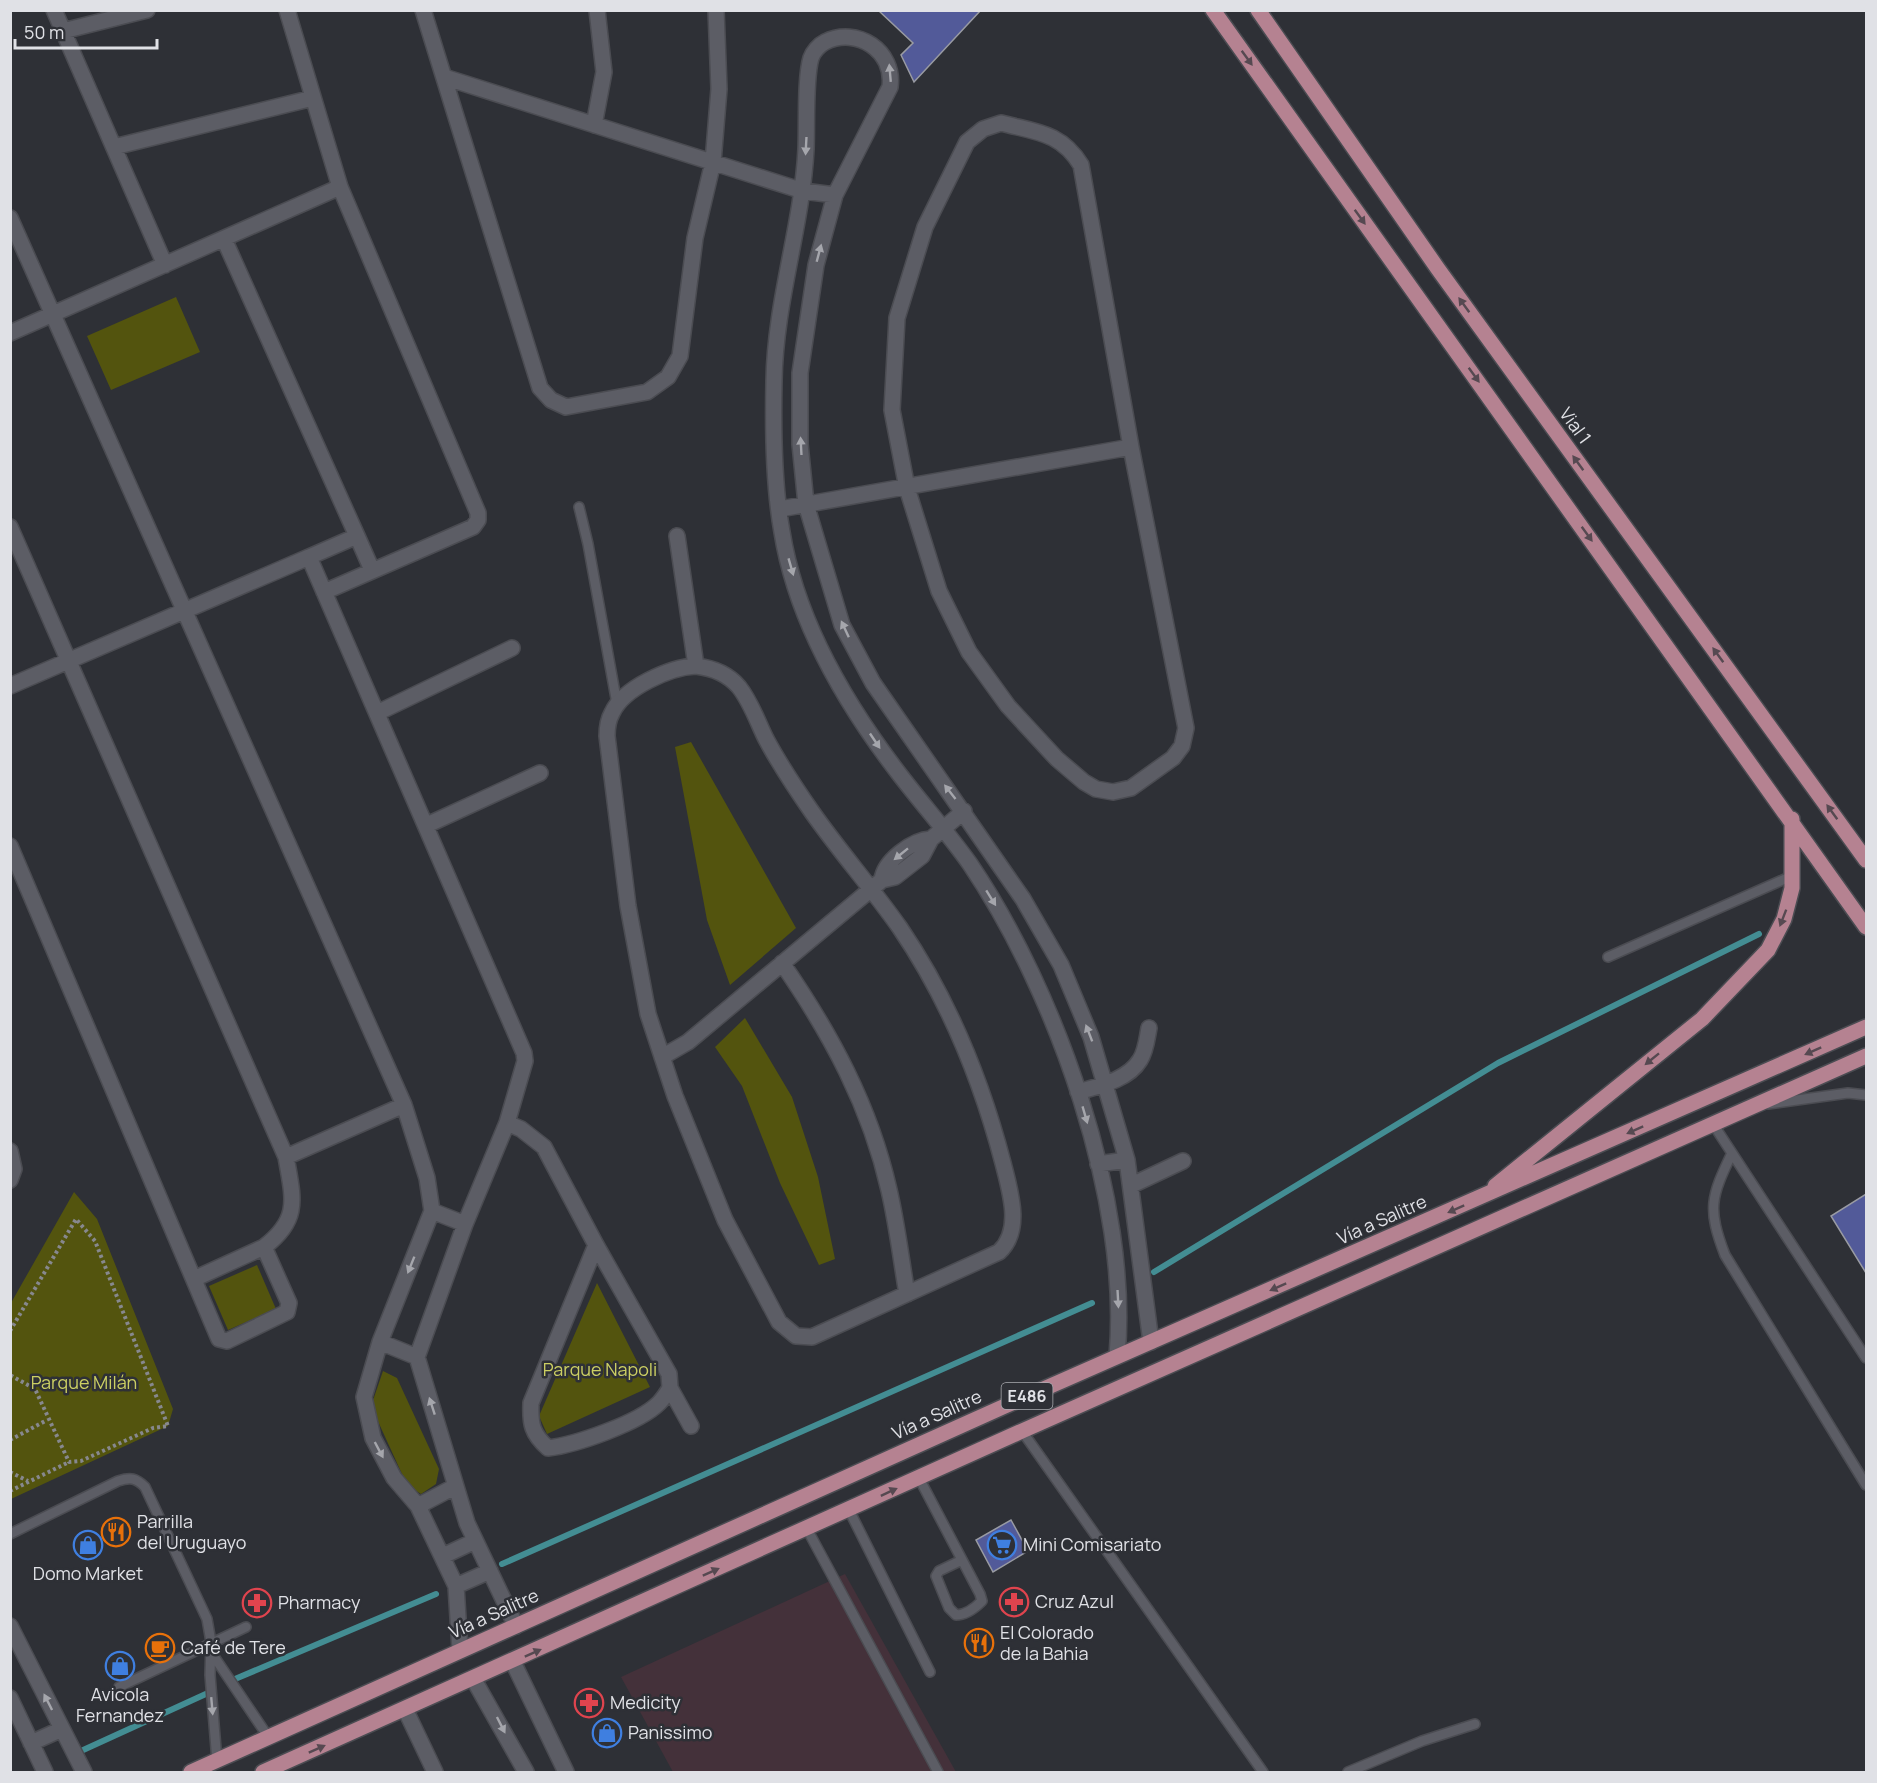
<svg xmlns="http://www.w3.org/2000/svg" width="1877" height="1783" viewBox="0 0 1877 1783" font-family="Manrope,sans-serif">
<rect width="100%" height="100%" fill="#2e3036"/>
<path fill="#44313a" d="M 845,1574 L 956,1772 L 673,1772 L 621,1677 Z"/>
<path fill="#53540e" d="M 176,297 L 200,352 L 111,390 L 87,336 Z
M 691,742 L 796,928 L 730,985 L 707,920 L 675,747 Z
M 745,1018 L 792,1097 L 818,1177 L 835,1259 L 819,1265 L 780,1183 L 742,1086 L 715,1047 Z
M 74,1192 L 97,1219 L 173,1409 L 168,1426 L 11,1499 L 11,1303 Z
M 257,1265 L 276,1309 L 228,1330 L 209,1286 Z
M 597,1283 L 650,1387 L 547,1434 L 539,1416 Z
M 383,1371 L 397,1378 L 439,1469 L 436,1484 L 421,1494 L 407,1485 L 371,1406 Z"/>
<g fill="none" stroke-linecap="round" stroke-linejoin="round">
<path stroke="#438d93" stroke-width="6" d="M 1154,1272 L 1498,1063 L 1759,934
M 502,1564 L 1092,1303
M 235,1679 L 436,1594
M 81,1751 L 208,1693"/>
</g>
<path fill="#525a99" stroke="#999ba3" stroke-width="1.5" d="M 878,10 L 981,10 L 914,82 L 901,55 L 913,43 Z
M 1866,1194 L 1866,1273 L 1831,1216 Z
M 1011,1520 L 1028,1551 L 993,1572 L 976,1540 Z"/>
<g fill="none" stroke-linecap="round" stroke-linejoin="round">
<g stroke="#4b4c52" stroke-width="12">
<path id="lane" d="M 579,507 L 588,544 L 617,704
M 1608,957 L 1794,875
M 1768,1104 L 1848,1093 L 1866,1095
M 1713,1124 L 1866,1358
M 1732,1153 C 1711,1197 1707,1208 1725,1255 L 1866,1485
M 1022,1431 L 1263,1772
M 919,1478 L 980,1594 L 982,1601 C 975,1608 966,1615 956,1615 L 949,1608 L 936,1576 L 939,1571 L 962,1560
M 849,1510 L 930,1672
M 807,1529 L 938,1772
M 10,1534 L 118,1481 C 131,1477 136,1478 145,1487 L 207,1619 L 211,1642 L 210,1675 L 217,1761
M 211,1652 L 269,1738
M 119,1687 L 246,1627
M 1348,1772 L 1422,1741 L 1475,1724"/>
</g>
<g stroke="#4b4c52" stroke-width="18">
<path id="street" d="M 54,10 L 165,265
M 287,10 L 340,187 L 478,513 L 478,520 L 473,527 L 324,592
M 423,10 L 540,388 L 551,400 L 566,407 L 647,392 L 668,377 L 680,356 L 695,238 L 713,162 L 719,89 L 716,10
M 63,31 L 147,10
M 444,77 L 803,191 L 835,195
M 1001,123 C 1035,132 1061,132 1081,165 L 1131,447 L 1186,728 L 1182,746 L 1173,758 L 1131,788 L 1113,792 L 1096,789 L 1084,782 L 1057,759 L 1008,706 L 969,652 L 939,591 L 907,488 L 892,410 L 897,318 L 925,227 L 967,142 L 983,129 Z
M 594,125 L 604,72 L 597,10
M 114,147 L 313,98
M 10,218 L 404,1105 L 427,1178 L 432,1211 L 465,1224
M 224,239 L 357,536 L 309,557
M 10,333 L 340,187
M 780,509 L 1131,447
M 10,527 L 286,1157 C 293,1198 301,1219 264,1247 L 289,1303 L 287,1312 L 227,1341 L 219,1339 L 10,846
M 357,536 L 372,570
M 677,536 L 696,666
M 696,666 C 713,668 728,674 739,687 C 751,702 758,723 766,739 C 780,765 796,789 812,812 C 840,852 872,888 900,928 C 949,1000 981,1079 1003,1163 C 1010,1191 1023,1230 999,1252 L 812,1337 L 796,1336 L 779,1322 L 725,1220 L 675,1096 L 648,1014 L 628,906 L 607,736 C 607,728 608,720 612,713 C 623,688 670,667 696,666 Z
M 10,686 L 309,557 L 524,1053 L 525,1061 L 507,1123 L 465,1224 L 417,1357 L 467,1523 L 516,1626
M 377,713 L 512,648
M 427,825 L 540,773
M 882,880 C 884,861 912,840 931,839
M 782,963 C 831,1034 870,1106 889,1190 C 897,1224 901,1259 907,1294
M 662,1057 L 688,1042 L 882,880 L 895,877 L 922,856 L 931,839 L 964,811
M 1078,1092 C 1099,1086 1128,1080 1140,1060 C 1146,1051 1147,1038 1149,1028
M 507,1123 L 521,1129 L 544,1147 L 596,1245 L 669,1374 L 670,1388 L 691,1426
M 10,1151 L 14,1169 L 10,1180
M 286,1157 L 404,1105
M 1098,1164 L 1127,1160
M 1132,1185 L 1183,1161
M 432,1211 L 380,1342 L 364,1397 L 373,1438 L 394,1478 L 418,1506 L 456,1586 L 460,1650
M 596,1245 L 531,1403 C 530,1424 532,1434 548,1448 C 575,1445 639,1423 659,1403 C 663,1399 667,1393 670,1388
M 194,1279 L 264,1247
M 380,1342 L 417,1357
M 1117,1356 C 1131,1202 1056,991 970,864 C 948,833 923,805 900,775 C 846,705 796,620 782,532 C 774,488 773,426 774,381 C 775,302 802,227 806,149 C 807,127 805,77 811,58 C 813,52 819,45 825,42 C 857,26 895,51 890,87 L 835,195 L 816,265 L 800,373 L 800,444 L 806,504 L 842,625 L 873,683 L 1023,899 L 1061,965 L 1091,1037 L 1127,1160 L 1151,1342
M 418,1506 L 454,1487
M 443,1556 L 475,1541
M 456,1586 L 490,1571
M 10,1626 L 84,1772
M 513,1662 L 566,1772
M 474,1680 L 526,1772
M 10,1698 L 45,1772
M 405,1709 L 435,1772
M 31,1743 L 62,1729"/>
</g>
<g stroke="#4b4c52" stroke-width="18">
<path id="primary" d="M 1213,10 L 1866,927
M 1258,10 L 1438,269 L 1866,860
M 1495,1186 L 1702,1019 L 1768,950 L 1784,919 L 1792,888 L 1792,819
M 191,1772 L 1005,1406 L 1866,1027
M 263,1772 L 1022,1431 L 1866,1056"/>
</g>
<path stroke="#87888e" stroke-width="4" stroke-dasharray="3 3" stroke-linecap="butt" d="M 10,1331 L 76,1219 L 95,1241 L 168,1426 L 153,1428 L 81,1461 L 69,1462 L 35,1389 L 10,1375
M 10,1440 L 47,1420
M 10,1472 L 28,1481
M 10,1491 L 69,1462"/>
<use href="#lane" stroke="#5c5d65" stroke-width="9"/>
<use href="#street" stroke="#5c5d65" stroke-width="15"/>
<use href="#primary" stroke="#b58291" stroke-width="15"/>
</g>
<defs><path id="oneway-solid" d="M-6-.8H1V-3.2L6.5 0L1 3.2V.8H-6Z" transform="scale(1.5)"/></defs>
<g fill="#564951">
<use href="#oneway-solid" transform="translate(1247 58) rotate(54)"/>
<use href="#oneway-solid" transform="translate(1360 217) rotate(54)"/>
<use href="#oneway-solid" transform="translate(1464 305) rotate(-126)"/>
<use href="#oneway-solid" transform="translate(1474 375) rotate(54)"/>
<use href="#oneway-solid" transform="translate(1578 463) rotate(-126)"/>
<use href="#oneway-solid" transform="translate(1587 534) rotate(54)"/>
<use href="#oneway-solid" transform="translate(1718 655) rotate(-126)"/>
<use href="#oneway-solid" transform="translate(1832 812) rotate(-126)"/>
<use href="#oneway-solid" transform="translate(1783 918) rotate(111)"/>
<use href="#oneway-solid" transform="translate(1813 1051) rotate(156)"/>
<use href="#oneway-solid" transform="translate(1652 1059) rotate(141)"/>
<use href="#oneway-solid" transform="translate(1635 1130) rotate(156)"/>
<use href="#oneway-solid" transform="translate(1456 1209) rotate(156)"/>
<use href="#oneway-solid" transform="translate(1278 1287) rotate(156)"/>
<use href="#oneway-solid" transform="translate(889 1492) rotate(-25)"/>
<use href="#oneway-solid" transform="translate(711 1572) rotate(-24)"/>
<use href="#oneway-solid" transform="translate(533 1653) rotate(-24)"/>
<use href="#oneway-solid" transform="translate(317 1749) rotate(-24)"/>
</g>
<g fill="#a5a6ac">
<use href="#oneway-solid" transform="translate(890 73) rotate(-95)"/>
<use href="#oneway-solid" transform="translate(806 146) rotate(93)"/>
<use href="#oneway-solid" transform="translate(819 253) rotate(-75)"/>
<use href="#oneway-solid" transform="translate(801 446) rotate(-93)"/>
<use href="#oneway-solid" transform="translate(791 567) rotate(74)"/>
<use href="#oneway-solid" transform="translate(845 629) rotate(-115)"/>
<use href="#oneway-solid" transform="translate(875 741) rotate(56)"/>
<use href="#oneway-solid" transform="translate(950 792) rotate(-128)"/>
<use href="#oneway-solid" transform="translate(901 854) rotate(141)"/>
<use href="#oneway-solid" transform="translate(991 898) rotate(58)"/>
<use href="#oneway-solid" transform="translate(1089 1033) rotate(-111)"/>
<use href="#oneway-solid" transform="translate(1085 1115) rotate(74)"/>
<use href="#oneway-solid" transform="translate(411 1265) rotate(112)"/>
<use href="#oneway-solid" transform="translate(1118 1299) rotate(87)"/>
<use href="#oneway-solid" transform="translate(432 1406) rotate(-108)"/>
<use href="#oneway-solid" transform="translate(379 1450) rotate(62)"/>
<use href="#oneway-solid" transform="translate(48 1702) rotate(-117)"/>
<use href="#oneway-solid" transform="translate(212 1706) rotate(85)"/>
<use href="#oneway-solid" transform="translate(501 1725) rotate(63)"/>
</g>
<defs>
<g id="restaurant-ring" transform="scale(1.5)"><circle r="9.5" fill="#2e3036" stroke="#e8710a" stroke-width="1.5"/><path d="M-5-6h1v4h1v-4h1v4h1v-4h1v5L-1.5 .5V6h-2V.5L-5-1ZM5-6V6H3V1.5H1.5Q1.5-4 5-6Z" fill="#e8710a"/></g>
<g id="shop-ring" transform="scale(1.5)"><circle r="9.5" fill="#2e3036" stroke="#3f7fe0" stroke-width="1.5"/><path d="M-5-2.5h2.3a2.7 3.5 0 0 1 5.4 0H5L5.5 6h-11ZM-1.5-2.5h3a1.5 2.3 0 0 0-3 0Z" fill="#3f7fe0"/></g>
<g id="supermarket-ring" transform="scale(1.5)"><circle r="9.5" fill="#2e3036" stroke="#3f7fe0" stroke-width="1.5"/><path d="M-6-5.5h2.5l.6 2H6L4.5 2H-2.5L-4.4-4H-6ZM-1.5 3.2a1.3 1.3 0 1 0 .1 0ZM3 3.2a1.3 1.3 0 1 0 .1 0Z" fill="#3f7fe0"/></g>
<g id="pharmacy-ring" transform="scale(1.5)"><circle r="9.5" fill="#2e3036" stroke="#e0444e" stroke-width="1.5"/><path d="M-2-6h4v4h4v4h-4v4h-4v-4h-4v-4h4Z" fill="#e0444e"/></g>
<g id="cafe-ring" transform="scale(1.5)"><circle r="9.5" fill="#2e3036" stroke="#e8710a" stroke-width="1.5"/><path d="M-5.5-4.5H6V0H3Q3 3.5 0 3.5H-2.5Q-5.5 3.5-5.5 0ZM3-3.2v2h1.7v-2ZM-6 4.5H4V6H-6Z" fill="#e8710a"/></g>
</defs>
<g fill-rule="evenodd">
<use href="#restaurant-ring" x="116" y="1532"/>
<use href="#shop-ring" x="88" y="1545"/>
<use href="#supermarket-ring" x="1002" y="1545"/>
<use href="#pharmacy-ring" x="1014" y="1602"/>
<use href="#pharmacy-ring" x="257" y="1603"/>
<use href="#restaurant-ring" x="979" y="1643"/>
<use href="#cafe-ring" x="160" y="1648"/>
<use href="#shop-ring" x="120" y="1666"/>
<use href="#pharmacy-ring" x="589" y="1703"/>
<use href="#shop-ring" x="607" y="1733"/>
</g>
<g text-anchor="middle" stroke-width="5" stroke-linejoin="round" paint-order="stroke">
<rect fill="#2e3036" stroke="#abacb1" stroke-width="1.5" x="1001.5" y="1383" width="51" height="26" rx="4.5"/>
<g font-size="16" font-weight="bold" fill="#e0e1e6">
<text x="1027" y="1402">E486</text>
</g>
<g font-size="18" fill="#e0e1e6" stroke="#2e3036">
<text transform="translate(1575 426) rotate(54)" y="6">Vial 1</text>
<text transform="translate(1382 1220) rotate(-24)" y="6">Vía a Salitre</text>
<text transform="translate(937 1415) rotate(-24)" y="6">Vía a Salitre</text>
<text transform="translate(494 1614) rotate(-24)" y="6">Vía a Salitre</text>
</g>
<g font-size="18" fill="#cccf63" stroke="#2e3036">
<text x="600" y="1376">Parque Napoli</text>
<text x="84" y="1389">Parque Milán</text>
</g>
<g font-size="18" fill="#e0e1e6" stroke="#2e3036" text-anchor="start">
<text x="137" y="1528">Parrilla<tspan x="137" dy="21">del Uruguayo</tspan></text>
<text x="1023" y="1551">Mini Comisariato</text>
<text x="88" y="1580" text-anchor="middle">Domo Market</text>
<text x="1035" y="1608">Cruz Azul</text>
<text x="278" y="1609">Pharmacy</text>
<text x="1000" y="1639">El Colorado<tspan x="1000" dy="21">de la Bahia</tspan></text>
<text x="181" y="1654">Café de Tere</text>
<text x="120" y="1701" text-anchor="middle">Avicola<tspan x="120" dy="21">Fernandez</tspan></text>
<text x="610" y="1709">Medicity</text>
<text x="628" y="1739">Panissimo</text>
</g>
</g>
<rect width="1877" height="1783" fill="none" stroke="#e0e1e6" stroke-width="24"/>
<path d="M15 39v9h142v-9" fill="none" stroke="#e0e1e6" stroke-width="3"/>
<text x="24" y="39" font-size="18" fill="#e0e1e6" stroke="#2e3036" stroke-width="4.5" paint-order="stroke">50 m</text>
</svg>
